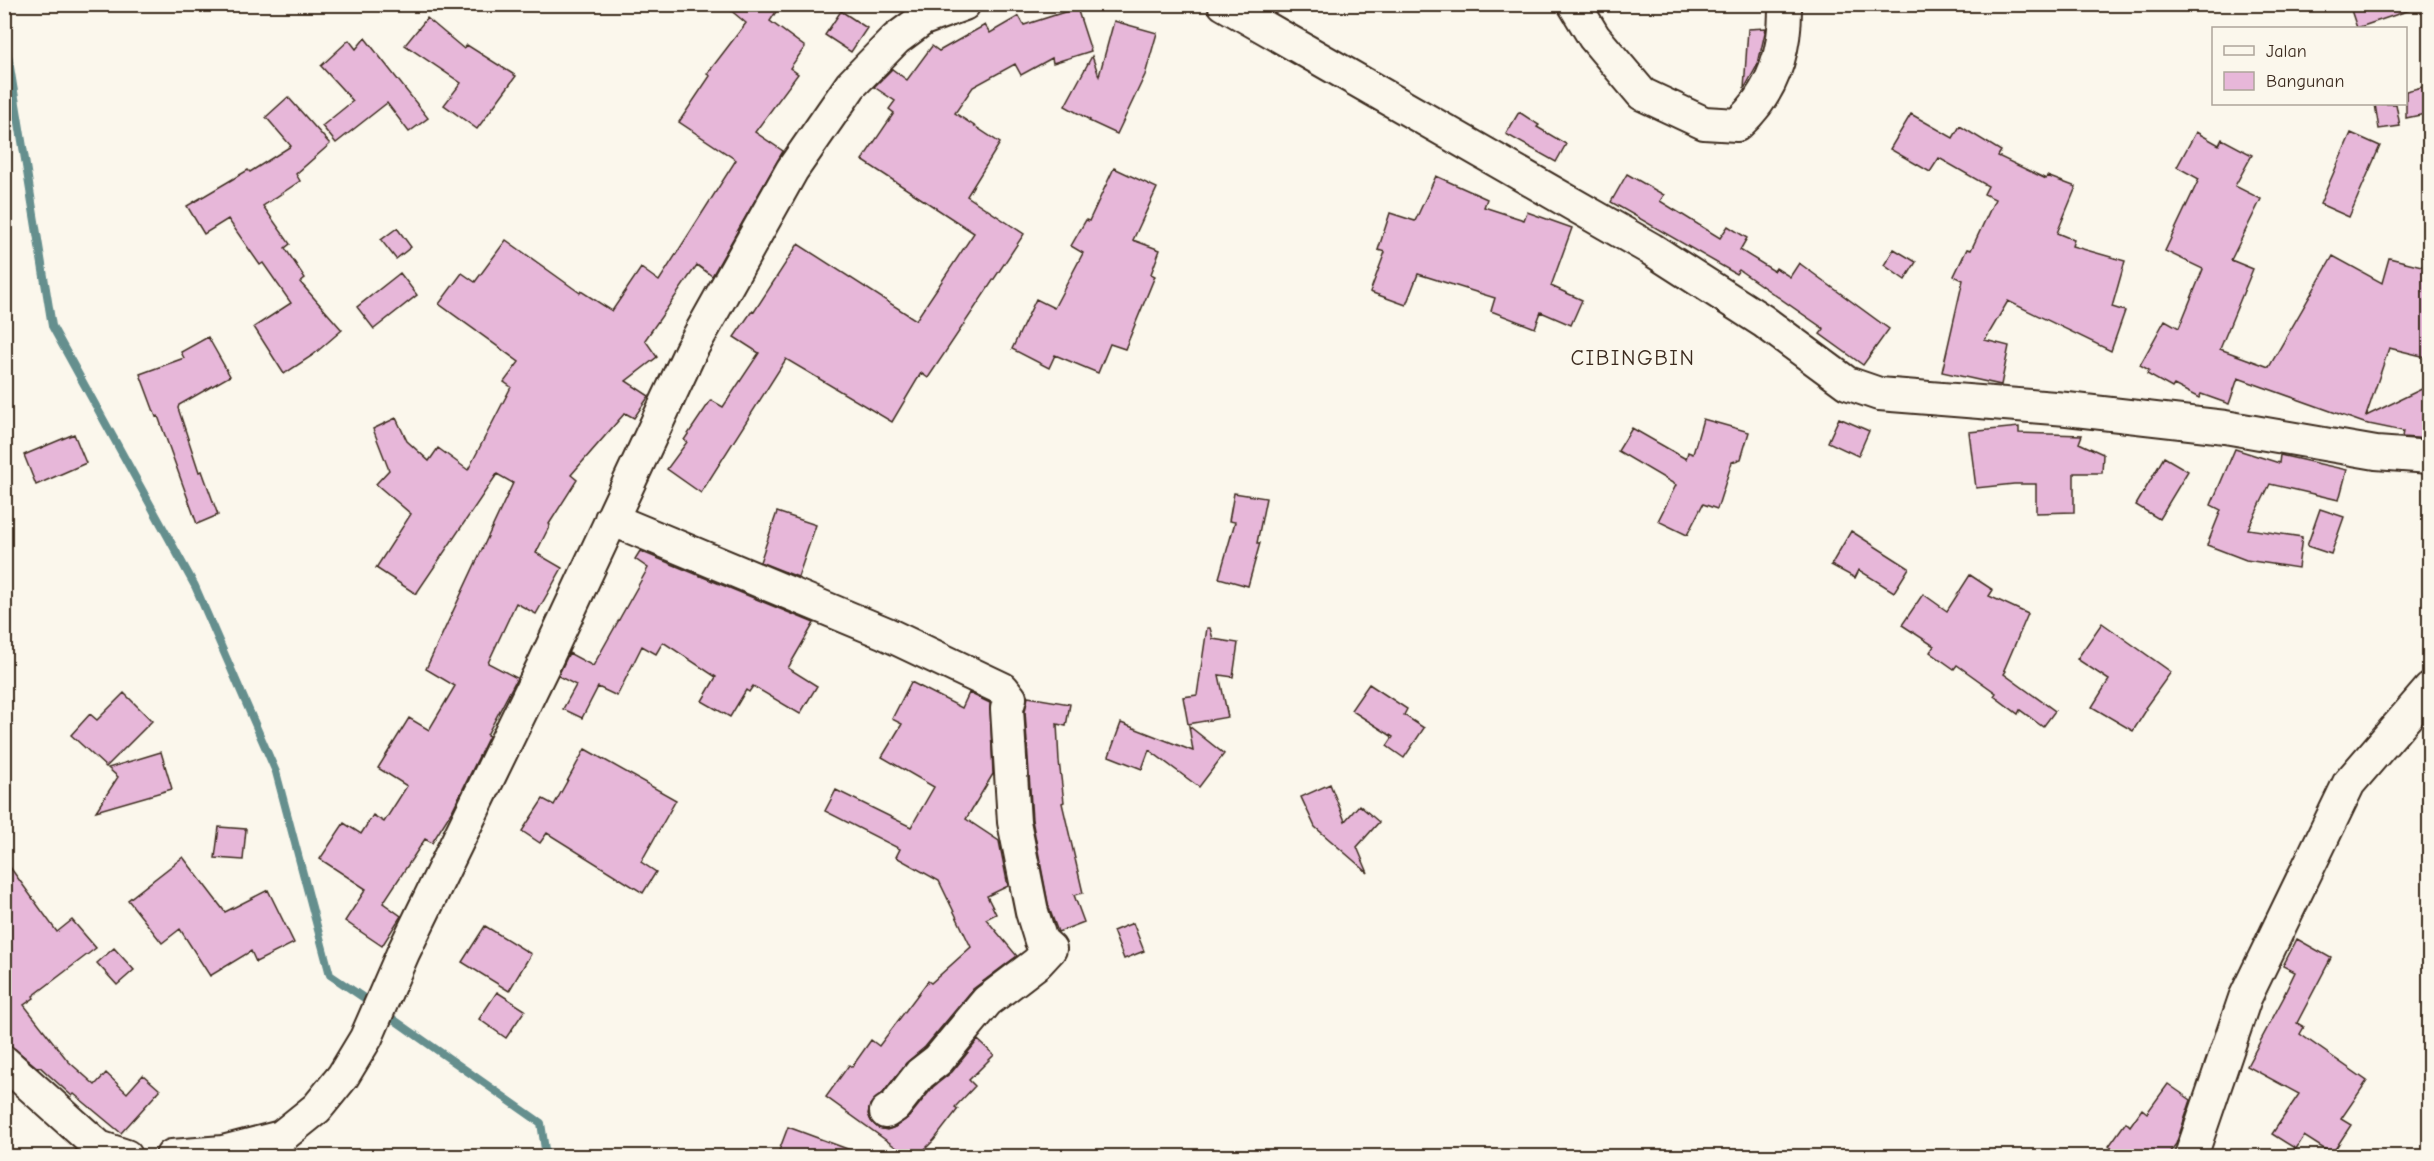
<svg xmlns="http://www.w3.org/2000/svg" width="2434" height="1161" viewBox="0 0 2434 1161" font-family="'Comic Neue',sans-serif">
<rect width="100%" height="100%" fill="#fbf7ec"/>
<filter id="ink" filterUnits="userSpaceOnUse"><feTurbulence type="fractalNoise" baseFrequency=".0167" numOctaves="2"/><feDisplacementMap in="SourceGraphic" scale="12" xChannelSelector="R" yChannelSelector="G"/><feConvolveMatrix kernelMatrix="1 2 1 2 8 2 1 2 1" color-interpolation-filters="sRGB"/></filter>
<g filter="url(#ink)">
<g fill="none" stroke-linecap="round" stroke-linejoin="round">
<path stroke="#658f8e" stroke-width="8" d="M 4,30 L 52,326 L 195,586 L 276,772 L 330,975 L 367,1000
M 393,1019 L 541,1123 L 546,1156"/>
</g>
<path fill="#e7b7d9" stroke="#3b2a1e" stroke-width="1.5" d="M 723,4 L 781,4 L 770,21 L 805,47 L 790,68 L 798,74 L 755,132 L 783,151 L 712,276 L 697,265 L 645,340 L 657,357 L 626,381 L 649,396 L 634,418 L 625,413 L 571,475 L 577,480 L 549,524 L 550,525 L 536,553 L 562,568 L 536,614 L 516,603 L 488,663 L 517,678 L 487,735 L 489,736 L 452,811 L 432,843 L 425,839 L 383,903 L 401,916 L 382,946 L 345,921 L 366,889 L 320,859 L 344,823 L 361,834 L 373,815 L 384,822 L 407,786 L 378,768 L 409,718 L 429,730 L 455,686 L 426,669 L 513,483 L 497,474 L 416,594 L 376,568 L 411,514 L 376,484 L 389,470 L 373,429 L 396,418 L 407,441 L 429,461 L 438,448 L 468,470 L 511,387 L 504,382 L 519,362 L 439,304 L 462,273 L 475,282 L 506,240 L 580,293 L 581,291 L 612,311 L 641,268 L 659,281 L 736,160 L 679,122 L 710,76 L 707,74 L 746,23 Z
M 2349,4 L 2415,4 L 2416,8 L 2357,28 Z
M 1077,8 L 1091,51 L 1053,63 L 1052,58 L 1021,75 L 1015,64 L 973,87 L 955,113 L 1000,143 L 967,196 L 1024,234 L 928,378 L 921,373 L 892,422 L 786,359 L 701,493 L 667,469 L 687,442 L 684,440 L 711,400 L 723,407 L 759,353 L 734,337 L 752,311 L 754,312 L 798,244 L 916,320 L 974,233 L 862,160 L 894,113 L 889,109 L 895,101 L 874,87 L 892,69 L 907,80 L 932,46 L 939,51 L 985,25 L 990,33 L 1019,16 L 1024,25 Z
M 841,11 L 867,28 L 851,52 L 825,35 Z
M 427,18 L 464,49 L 467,45 L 516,76 L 477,129 L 444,105 L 461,83 L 405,45 Z
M 1114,21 L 1157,33 L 1145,75 L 1117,134 L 1089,121 L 1090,120 L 1065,106 L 1092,56 L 1099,76 Z
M 1766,28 L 1758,64 L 1744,89 L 1748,29 Z
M 365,38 L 428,118 L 409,132 L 387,103 L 336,143 L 322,126 L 353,101 L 321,66 L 349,40 L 356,49 Z
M 2430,85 L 2430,113 L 2406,118 L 2406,91 Z
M 288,97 L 330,144 L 296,174 L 300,181 L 263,206 L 290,244 L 285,248 L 305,278 L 300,282 L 342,330 L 313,355 L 284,374 L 254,327 L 291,303 L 263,263 L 260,265 L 228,219 L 204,234 L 187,206 L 248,170 L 250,172 L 291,146 L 266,117 Z
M 2375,104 L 2396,104 L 2400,126 L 2379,129 Z
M 1519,112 L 1539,125 L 1537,127 L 1566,144 L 1556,162 L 1506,134 Z
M 1911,114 L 1953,138 L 1960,126 L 2001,151 L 1998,156 L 2046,179 L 2047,176 L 2076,187 L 2057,233 L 2074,240 L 2072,246 L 2125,261 L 2112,307 L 2125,311 L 2111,351 L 2008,301 L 1985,340 L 2009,346 L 2001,385 L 1942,372 L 1963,280 L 1954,276 L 1967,249 L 1971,250 L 1995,199 L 1984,194 L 1988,186 L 1939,158 L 1930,172 L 1890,149 Z
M 2196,132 L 2219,145 L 2222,139 L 2252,155 L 2235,186 L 2261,199 L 2231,260 L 2253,269 L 2220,349 L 2269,367 L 2333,256 L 2382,283 L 2389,258 L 2430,268 L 2430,358 L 2389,348 L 2366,416 L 2430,385 L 2430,439 L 2402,437 L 2403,431 L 2364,423 L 2238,378 L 2229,404 L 2201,394 L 2199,398 L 2174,385 L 2172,388 L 2147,374 L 2149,370 L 2140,365 L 2165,320 L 2179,328 L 2203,269 L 2165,251 L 2199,179 L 2177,167 Z
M 2351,133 L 2380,146 L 2349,217 L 2320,204 Z
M 1114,168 L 1157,188 L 1133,240 L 1160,250 L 1151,274 L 1155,276 L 1125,349 L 1110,344 L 1098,373 L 1055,355 L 1049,368 L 1012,349 L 1036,299 L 1054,308 L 1083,253 L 1071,246 L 1086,220 L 1089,221 Z
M 1627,174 L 1664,195 L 1660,201 L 1720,238 L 1728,226 L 1747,238 L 1740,250 L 1774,271 L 1776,268 L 1790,277 L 1799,263 L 1889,329 L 1863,365 L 1820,334 L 1824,329 L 1739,270 L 1736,274 L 1611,202 Z
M 1436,176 L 1487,199 L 1484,207 L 1524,220 L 1527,212 L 1572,228 L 1551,286 L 1582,300 L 1571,325 L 1541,312 L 1535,328 L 1491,311 L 1495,298 L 1418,274 L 1406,305 L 1370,292 L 1385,252 L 1378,250 L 1390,213 L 1415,221 Z
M 397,228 L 411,247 L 396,259 L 381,240 Z
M 1894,249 L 1916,262 L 1905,280 L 1884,265 Z
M 400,273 L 417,295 L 374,329 L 357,307 Z
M 208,337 L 230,376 L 179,405 L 178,408 L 199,472 L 202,471 L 218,515 L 197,524 L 158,416 L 156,417 L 140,374 L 184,358 L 181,352 Z
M 1839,418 L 1869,431 L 1858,456 L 1828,442 Z
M 1703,419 L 1749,432 L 1741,459 L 1732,462 L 1717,509 L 1703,504 L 1687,535 L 1658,521 L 1676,485 L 1618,451 L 1632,428 L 1686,459 L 1688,452 L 1693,454 Z
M 2019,427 L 2019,433 L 2082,435 L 2079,443 L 2103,454 L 2102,473 L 2074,473 L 2074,512 L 2036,513 L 2036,484 L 2014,484 L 1976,488 L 1969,432 Z
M 74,434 L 86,463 L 36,485 L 24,455 Z
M 2235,449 L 2279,463 L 2280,455 L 2347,470 L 2339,500 L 2270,484 L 2248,529 L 2302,537 L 2298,568 L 2246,560 L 2207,545 L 2221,510 L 2211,505 Z
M 2164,457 L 2188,471 L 2159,519 L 2136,505 Z
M 1234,493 L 1266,498 L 1257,543 L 1260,543 L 1248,586 L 1219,578 L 1235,522 L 1229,521 Z
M 2320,509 L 2344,517 L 2331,554 L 2307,546 Z
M 777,512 L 816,525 L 798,577 L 760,562 Z
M 1851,531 L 1909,568 L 1894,592 L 1859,570 L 1855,578 L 1831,565 Z
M 640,551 L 814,623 L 788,668 L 817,686 L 800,714 L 753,686 L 749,692 L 746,690 L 730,717 L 702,701 L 716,677 L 663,642 L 656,654 L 642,646 L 617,696 L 598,687 L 582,718 L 563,709 L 576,685 L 558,676 L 569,653 L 593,666 L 648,568 L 635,559 Z
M 1970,575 L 1993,590 L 1989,596 L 2028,614 L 2004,670 L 2006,671 L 2004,674 L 2055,711 L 2043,727 L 2020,710 L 2018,714 L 1994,696 L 1996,693 L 1957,665 L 1954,669 L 1930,652 L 1934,646 L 1902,625 L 1923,594 L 1947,611 Z
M 2102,623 L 2171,672 L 2145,708 L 2147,709 L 2133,731 L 2092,707 L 2109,680 L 2077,659 Z
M 1207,628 L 1210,628 L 1213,639 L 1238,643 L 1233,677 L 1219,675 L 1228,717 L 1188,724 L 1183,697 L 1197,695 Z
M 911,682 L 962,708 L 969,693 L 990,703 L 993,774 L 966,819 L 999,841 L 1008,886 L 987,896 L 996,914 L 986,919 L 1017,956 L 973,989 L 925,1047 L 906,1063 L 883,1093 L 870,1105 L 868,1114 L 871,1121 L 878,1128 L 887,1130 L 895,1127 L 909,1117 L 933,1087 L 952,1072 L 978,1040 L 994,1055 L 969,1080 L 975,1086 L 955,1107 L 958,1109 L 934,1140 L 918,1156 L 908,1156 L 826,1097 L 849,1065 L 852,1067 L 871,1040 L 879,1046 L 928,981 L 931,983 L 971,947 L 939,881 L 896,857 L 900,849 L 825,811 L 836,790 L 911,827 L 934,787 L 882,757 L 902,724 L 892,719 Z
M 1369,684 L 1407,709 L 1404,715 L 1424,728 L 1404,758 L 1387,746 L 1393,737 L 1351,710 Z
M 124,693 L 152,721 L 106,767 L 71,735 L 90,714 L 97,720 Z
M 1028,697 L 1070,704 L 1066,726 L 1057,724 L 1059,761 L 1064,802 L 1062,803 L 1083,893 L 1074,895 L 1084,922 L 1058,932 L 1049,908 L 1032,820 L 1025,711 Z
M 1121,723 L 1193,751 L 1189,726 L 1224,754 L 1199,787 L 1149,750 L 1142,769 L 1109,756 Z
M 585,749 L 676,800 L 641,862 L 656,872 L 643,893 L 547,833 L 540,843 L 522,831 L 543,799 L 554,805 Z
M 161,752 L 172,789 L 96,811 L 118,777 L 108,768 Z
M 1330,784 L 1345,821 L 1359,805 L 1379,822 L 1357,847 L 1368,873 L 1315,827 L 1301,797 Z
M 219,827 L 246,829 L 243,860 L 215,858 Z
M 183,857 L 225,912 L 268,890 L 294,943 L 256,962 L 251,951 L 210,976 L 180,929 L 162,943 L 128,900 Z
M 4,859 L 57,932 L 72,920 L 96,948 L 33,996 L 34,998 L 24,1005 L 68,1061 L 95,1085 L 106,1073 L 127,1093 L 143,1075 L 160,1090 L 121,1133 L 74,1094 L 72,1096 L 40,1067 L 38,1068 L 10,1045 L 4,1039 Z
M 1133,923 L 1144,951 L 1124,959 L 1113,931 Z
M 485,926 L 531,954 L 509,991 L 462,962 Z
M 2297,939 L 2331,958 L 2297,1023 L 2304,1027 L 2300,1034 L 2367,1081 L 2341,1119 L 2351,1125 L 2332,1154 L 2304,1136 L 2296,1149 L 2272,1134 L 2299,1094 L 2247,1066 L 2285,995 L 2284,995 L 2295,972 L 2283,966 Z
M 114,948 L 134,970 L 117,985 L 97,963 Z
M 497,992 L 525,1010 L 506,1038 L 479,1019 Z
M 2168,1084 L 2191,1100 L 2176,1144 L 2167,1156 L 2123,1156 L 2109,1146 L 2126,1122 L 2130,1126 L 2142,1109 L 2147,1113 Z
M 788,1127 L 861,1154 L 860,1156 L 777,1156 Z"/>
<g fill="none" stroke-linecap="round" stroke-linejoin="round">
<g stroke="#3b2a1e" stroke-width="36">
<path id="minor" d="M 1224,4 L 1651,249 L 1763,321 L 1847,383 L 1879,394 L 2067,409 L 2225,427 L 2376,453 L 2430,457
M 1574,4 L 1594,37 L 1642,94 L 1704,123 L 1737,125 C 1773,93 1786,52 1785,4
M 611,519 L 885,633 L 1003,689 L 1010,698 L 1007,709 L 1014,822 L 1032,912 L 1041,941 L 1050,949 L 1037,963 L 987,1001 L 938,1060 L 920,1074 L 895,1106 L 886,1112
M 4,1062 L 99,1147 L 126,1156
M 172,1156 L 223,1152 L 281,1137 L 317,1108 L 343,1076 L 366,1038 L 403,953 L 544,664 L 691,350 L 792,170 L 851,85 L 896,39 L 923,19 L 964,4
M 2191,1156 L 2245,998 L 2349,783 L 2430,689"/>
</g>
<use href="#minor" stroke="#fbf7ec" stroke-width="32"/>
</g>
</g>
<g text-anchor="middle" stroke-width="5" stroke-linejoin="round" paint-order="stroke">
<g font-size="22" letter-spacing="1.5" fill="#3b2a1e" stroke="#fbf7ec">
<text x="1633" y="365">CIBINGBIN</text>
</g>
</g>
<rect width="2434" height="1161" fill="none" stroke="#fbf7ec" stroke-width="24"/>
<rect x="12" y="12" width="2410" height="1137" fill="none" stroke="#3b2a1e" stroke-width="2" filter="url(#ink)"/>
<rect x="2212" y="27" width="195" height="78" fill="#fbf7ec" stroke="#aea59a" stroke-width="1.5"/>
<rect x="2224" y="46" width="30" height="9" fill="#fbf7ec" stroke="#aea59a" stroke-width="1.5"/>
<text x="2266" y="57" font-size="18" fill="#3b2a1e">Jalan</text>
<rect x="2224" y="72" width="30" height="18" fill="#e7b7d9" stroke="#aea59a" stroke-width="1.5"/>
<text x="2266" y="87" font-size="18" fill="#3b2a1e">Bangunan</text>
</svg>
